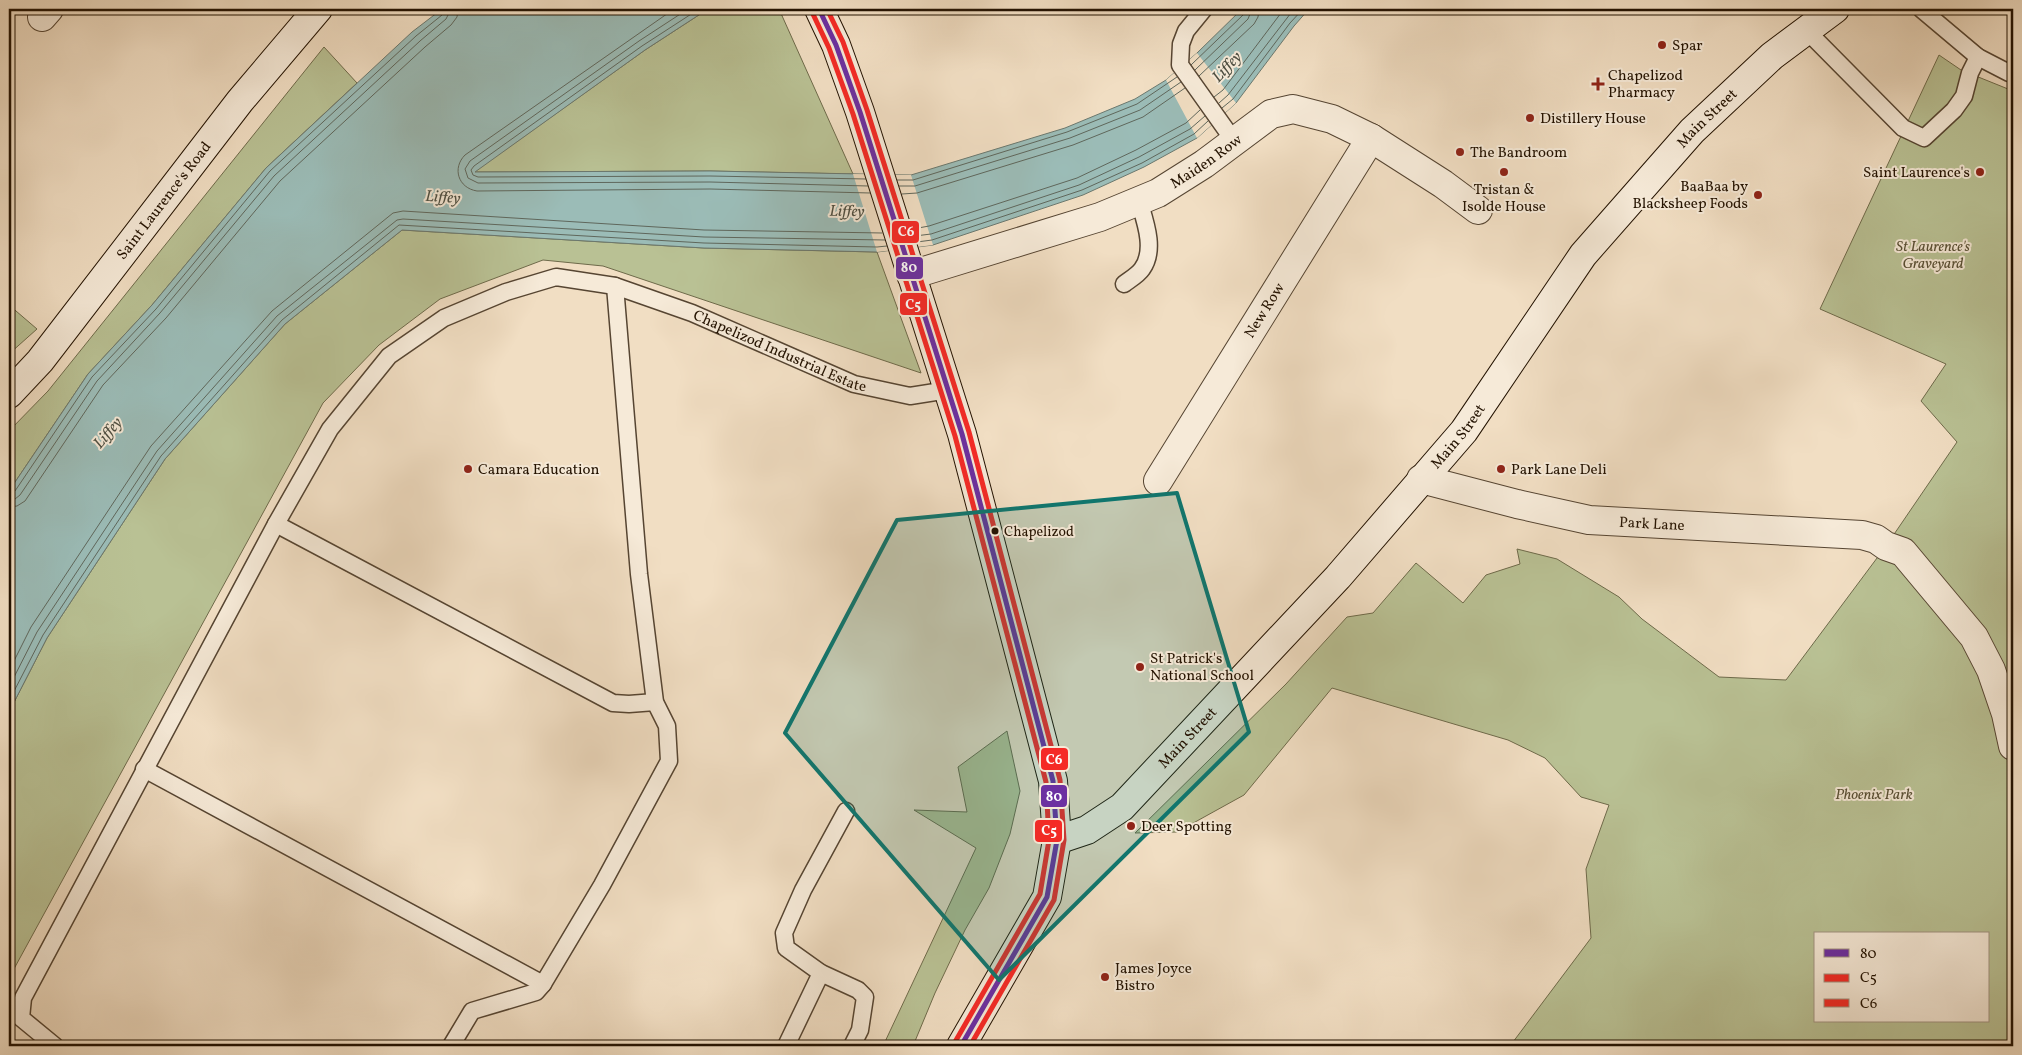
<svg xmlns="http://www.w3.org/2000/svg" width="2022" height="1055" viewBox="0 0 2022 1055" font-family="Vollkorn,serif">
<rect width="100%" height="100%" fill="#f1dec3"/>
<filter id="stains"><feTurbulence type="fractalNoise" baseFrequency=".004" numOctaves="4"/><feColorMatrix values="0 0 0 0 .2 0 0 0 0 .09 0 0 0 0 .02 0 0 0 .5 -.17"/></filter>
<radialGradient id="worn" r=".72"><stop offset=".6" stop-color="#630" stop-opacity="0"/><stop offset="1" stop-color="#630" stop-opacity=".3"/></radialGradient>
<path fill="#b9c194" stroke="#6e6a4a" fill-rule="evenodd" d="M 708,9 L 779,9 L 853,174 L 710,171 L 474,172 L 645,50 Z
M 324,47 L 357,83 L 266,168 L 152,305 L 88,374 L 9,491 L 9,431 L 48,391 Z
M 1939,55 L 1961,70 L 2013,91 L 2013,1046 L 1510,1046 L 1591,938 L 1586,869 L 1609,805 L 1581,797 L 1545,758 L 1508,740 L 1332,688 L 1244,795 L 1177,832 L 1135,833 L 1286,684 L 1347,617 L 1373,613 L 1416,563 L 1463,603 L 1486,575 L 1520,564 L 1517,549 L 1557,559 L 1619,597 L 1642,619 L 1719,677 L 1786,680 L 1886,546 L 1957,442 L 1921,401 L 1946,364 L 1820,309 ZM 1816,934 L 1988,934 L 1988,1021 L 1816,1021 Z
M 402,230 L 704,248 L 877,252 L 921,373 L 603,266 L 543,260 L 440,299 L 379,345 L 323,403 L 9,978 L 9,712 L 47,638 L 165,459 L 285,324 Z
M 9,305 L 37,329 L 9,354 Z
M 1007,731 L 1020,791 L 1010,834 L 989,888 L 965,930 L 935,993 L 913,1046 L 883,1046 L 976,848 L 914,810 L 967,812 L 958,767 Z"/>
<path fill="#9bbcb7" stroke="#6b786e" d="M 442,9 L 708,9 L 645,50 L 475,172 L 710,171 L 911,175 L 1065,128 L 1135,99 L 1166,80 L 1197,53 L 1242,9 L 1309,9 L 1294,26 L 1236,103 L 1197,138 L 1144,167 L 1083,195 L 933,245 L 877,252 L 704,248 L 402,230 L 285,324 L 165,459 L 47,638 L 9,712 L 9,491 L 88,374 L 152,305 L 266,168 L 412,32 Z"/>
<path fill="#f1dec3" d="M 1197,53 L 1236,103 L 1197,138 L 1166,80 Z
M 853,174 L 911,175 L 933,245 L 877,252 Z"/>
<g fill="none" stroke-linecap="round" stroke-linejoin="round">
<path stroke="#5f675c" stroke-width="1" d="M 674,9 L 465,155 C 452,168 458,188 477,191 L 710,189 L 870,193
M 688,9 L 639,41 L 470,161 L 465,169 L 468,178 L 478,183 L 710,182 L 868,186
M 699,9 L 642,46 L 474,166 L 471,170 L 473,175 L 478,177 L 710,176 L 866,179
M 1191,65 L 1243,15 L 1246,9
M 1195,70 L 1248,19 L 1252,9
M 1199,76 L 1254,24 L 1258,17 L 1259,9
M 1214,97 L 1223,90 L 1284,9
M 1219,103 L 1228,95 L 1294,9
M 1222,108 L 1233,99 L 1290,23 L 1303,9
M 897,180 L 913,180 L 1067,132 L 1137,104 L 1177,77
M 899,186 L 915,186 L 1070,138 L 1140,110 L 1181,82
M 902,194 L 917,193 L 1073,145 L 1143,117 L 1185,88
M 913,229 L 929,226 L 1077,178 L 1136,150 L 1186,123 L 1200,110
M 915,236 L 931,234 L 1079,185 L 1139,157 L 1190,129 L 1205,116
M 917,242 L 932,240 L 1082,190 L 1142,163 L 1194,134 L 1208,121
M 9,493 L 15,491 L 92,377 L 156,309 L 270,171 L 416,36 L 442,15 L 444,9
M 9,500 L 15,499 L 20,495 L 97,381 L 160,313 L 274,176 L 420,41 L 446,19 L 451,9
M 9,507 L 17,506 L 25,501 L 103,385 L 166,318 L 280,181 L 425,47 L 451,25 L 457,17 L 458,9
M 9,671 L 31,627 L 151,446 L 272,311 L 393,213 L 403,211 L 704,230 L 882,233
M 9,687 L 37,632 L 157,451 L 277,316 L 397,220 L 403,219 L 704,237 L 885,240
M 9,701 L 43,635 L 161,456 L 282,320 L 399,225 L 704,243 L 877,247 L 887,246"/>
<g stroke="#564532" stroke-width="19">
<g id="lane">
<path d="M 1204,9 L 1186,31 L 1181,44 L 1180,65 L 1234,141"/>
<path d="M 1921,9 L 1978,57 L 2009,73"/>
<path d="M 1806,30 L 1903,128 L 1924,138 L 1954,110 L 1964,96 L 1970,73 L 1978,57"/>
<path d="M 1124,284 C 1129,280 1138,275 1142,269 C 1156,250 1145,221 1139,201"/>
<path d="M 276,524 L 613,703 L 629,704 L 655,702"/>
<path d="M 144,769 L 543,984"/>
<path d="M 846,811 L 803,890 L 784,933 L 786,948 L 821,973 L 858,990 L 865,997 L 860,1030 L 852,1046"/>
<path id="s1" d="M 55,1046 L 21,1018 L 23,998 L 276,524 L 330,429 L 389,356 L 444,318 L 506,292 L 556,277 L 615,286 L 692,313 L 854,384 L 910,396 L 948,390"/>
<path d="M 451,1046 L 472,1011 L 536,992 L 543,984 L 602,885 L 669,761 L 667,726 L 655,702 L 639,574 L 615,286"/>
<path d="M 786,1046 L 821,973"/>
</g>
</g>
<g stroke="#564532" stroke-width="30">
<g id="street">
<path d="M 42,17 L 49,9"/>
<path id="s2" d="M 911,275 L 1100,217 L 1158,193 L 1204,164 L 1271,114 L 1293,109 L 1332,119 L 1371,138 L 1443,184 L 1478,210"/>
<path id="s3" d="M 1421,479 L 1517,504 L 1589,520 L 1862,535 L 1876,539 L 1886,546 L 1903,552 L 1974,637 L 1991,670 L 2006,714 L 2013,746"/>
<path id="s4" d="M 1158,481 L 1371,138"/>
</g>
</g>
<g stroke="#231201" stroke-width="30">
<g id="secondary">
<path d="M 819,9 L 836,45 L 860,112 L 962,434 L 1053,781 L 1057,840 L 1047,897 L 961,1046"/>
<path id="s5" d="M 9,394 L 40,361 L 240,101 L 318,9"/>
<path id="s6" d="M 1057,840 L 1087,830 L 1122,807 L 1338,577 L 1464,431 L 1583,255 L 1692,131 L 1772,56 L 1835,9"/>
</g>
</g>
<use href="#lane" stroke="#f6ead8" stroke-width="16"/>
<use href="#street" stroke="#f6ead8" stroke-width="28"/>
<use href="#secondary" stroke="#f6ead8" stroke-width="28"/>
<g stroke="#f6ead8" stroke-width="9">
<path id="bus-1" d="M 819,9 L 836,45 L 860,112 L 962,434 L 1053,781 L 1057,840 L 1047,897 L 961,1046"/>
</g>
<g stroke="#f6ead8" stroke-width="9">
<path id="bus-2" d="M 812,12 L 829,48 L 853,114 L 955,436 L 1046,782 L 1049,840 L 1040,894 L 955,1042"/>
</g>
<g stroke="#f6ead8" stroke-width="9">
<path id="bus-3" d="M 827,9 L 843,42 L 867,110 L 969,432 L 1060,780 L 1064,840 L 1054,900 L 970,1046"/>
</g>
<use href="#bus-1" stroke="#6c30a1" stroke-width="5"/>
<use href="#bus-2" stroke="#f52a26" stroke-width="5"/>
<use href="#bus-3" stroke="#f52a26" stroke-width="5"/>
</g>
<path fill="#0f766e" fill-opacity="0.2" stroke="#0f766e" stroke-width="4" stroke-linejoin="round" d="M 1177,493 L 1249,732 L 999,980 L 785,733 L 897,520 Z"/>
<g fill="#8f2418" stroke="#f6ead8" stroke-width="2">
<circle cx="1662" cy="45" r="5"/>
<path d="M1595.5 76.5h5v5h5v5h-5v5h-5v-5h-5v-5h5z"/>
<circle cx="1530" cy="118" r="5"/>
<circle cx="1460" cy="152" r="5"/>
<circle cx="1504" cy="172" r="5"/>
<circle cx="1980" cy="172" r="5"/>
<circle cx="1758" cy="195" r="5"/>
<circle cx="468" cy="469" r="5"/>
<circle cx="1501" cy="469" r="5"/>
<circle cx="1140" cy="667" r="5"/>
<circle cx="1131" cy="826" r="5"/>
<circle cx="1105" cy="977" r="5"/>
</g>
<circle fill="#231201" stroke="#f6ead8" stroke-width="2" cx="995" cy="531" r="4.5"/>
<g text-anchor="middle" stroke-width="4" stroke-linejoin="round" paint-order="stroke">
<g font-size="14" fill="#231201" stroke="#f6ead8" text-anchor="start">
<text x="1004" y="536">Chapelizod</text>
</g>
<g font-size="15" fill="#231201" stroke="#f6ead8" text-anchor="start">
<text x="1672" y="50">Spar</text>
<text x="1608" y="80">Chapelizod<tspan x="1608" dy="17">Pharmacy</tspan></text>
<text x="1540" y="123">Distillery House</text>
<text x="1470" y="157">The Bandroom</text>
<text x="1970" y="177" text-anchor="end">Saint Laurence's</text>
<text x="1748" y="191" text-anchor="end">BaaBaa by<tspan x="1748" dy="17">Blacksheep Foods</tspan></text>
<text x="1504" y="194" text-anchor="middle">Tristan &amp;<tspan x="1504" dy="17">Isolde House</tspan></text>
<text x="478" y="474">Camara Education</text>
<text x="1511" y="474">Park Lane Deli</text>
<text x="1150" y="663">St Patrick's<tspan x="1150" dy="17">National School</tspan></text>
<text x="1141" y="831">Deer Spotting</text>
<text x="1115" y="973">James Joyce<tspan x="1115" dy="17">Bistro</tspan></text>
</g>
<g font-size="15" fill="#231201" stroke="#f6ead8">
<text dy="5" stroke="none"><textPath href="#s6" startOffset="979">Main Street</textPath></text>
<text dy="5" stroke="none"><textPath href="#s2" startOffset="318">Maiden Row</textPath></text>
<text dy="5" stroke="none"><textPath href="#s5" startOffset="248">Saint Laurence's Road</textPath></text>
<text dy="5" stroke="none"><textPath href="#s4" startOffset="201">New Row</textPath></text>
<text dy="5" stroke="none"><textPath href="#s1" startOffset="1228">Chapelizod Industrial Estate</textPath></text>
<text dy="5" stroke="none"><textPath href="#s6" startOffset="574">Main Street</textPath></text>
<text dy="5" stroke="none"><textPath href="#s3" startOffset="236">Park Lane</textPath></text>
<text dy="5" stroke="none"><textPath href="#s6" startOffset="169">Main Street</textPath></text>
</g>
<g font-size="15" font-style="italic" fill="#584f34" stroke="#f6ead8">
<text x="1933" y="251">St Laurence's<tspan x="1933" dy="17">Graveyard</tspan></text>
<text x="1874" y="799">Phoenix Park</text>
</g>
<g font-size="16" font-style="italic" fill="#4d4e41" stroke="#f6ead8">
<text transform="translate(1226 66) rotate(-47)" y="6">Liffey</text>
<text transform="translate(443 196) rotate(4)" y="6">Liffey</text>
<text transform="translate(847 210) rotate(1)" y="6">Liffey</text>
<text transform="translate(107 432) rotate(-50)" y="6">Liffey</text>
</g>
</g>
<g stroke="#f6ead8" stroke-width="2">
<rect x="891" y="220" width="29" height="24" rx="5" fill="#f52a26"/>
<rect x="895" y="256" width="29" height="24" rx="5" fill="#6c30a1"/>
<rect x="899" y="292" width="29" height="24" rx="5" fill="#f52a26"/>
<rect x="1040" y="747" width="29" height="24" rx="5" fill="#f52a26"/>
<rect x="1040" y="784" width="28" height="24" rx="5" fill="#6c30a1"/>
<rect x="1034" y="819" width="29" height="24" rx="5" fill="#f52a26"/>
</g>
<g font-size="14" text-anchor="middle" font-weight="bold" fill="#fff">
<text x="906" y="236">C6</text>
<text x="909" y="272">80</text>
<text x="913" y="309">C5</text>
<text x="1054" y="764">C6</text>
<text x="1054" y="801">80</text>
<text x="1049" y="835">C5</text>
</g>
<rect width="2022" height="1055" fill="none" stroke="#f1dec3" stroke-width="30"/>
<rect x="10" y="10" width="2002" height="1035" fill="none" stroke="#231201" stroke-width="2.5"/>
<rect x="15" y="15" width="1992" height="1025" fill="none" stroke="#231201"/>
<rect x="1814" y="932" width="175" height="90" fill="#f6ead8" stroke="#a29482"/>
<rect x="1824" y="949" width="25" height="8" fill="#6c30a1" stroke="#a29482"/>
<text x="1860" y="958" font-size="15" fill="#231201">80</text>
<rect x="1824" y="974" width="25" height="8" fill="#f52a26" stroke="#a29482"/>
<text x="1860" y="982" font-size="15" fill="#231201">C5</text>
<rect x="1824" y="999" width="25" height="8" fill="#f52a26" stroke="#a29482"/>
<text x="1860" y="1008" font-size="15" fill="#231201">C6</text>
<rect width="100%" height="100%" filter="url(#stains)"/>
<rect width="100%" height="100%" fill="url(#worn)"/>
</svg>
